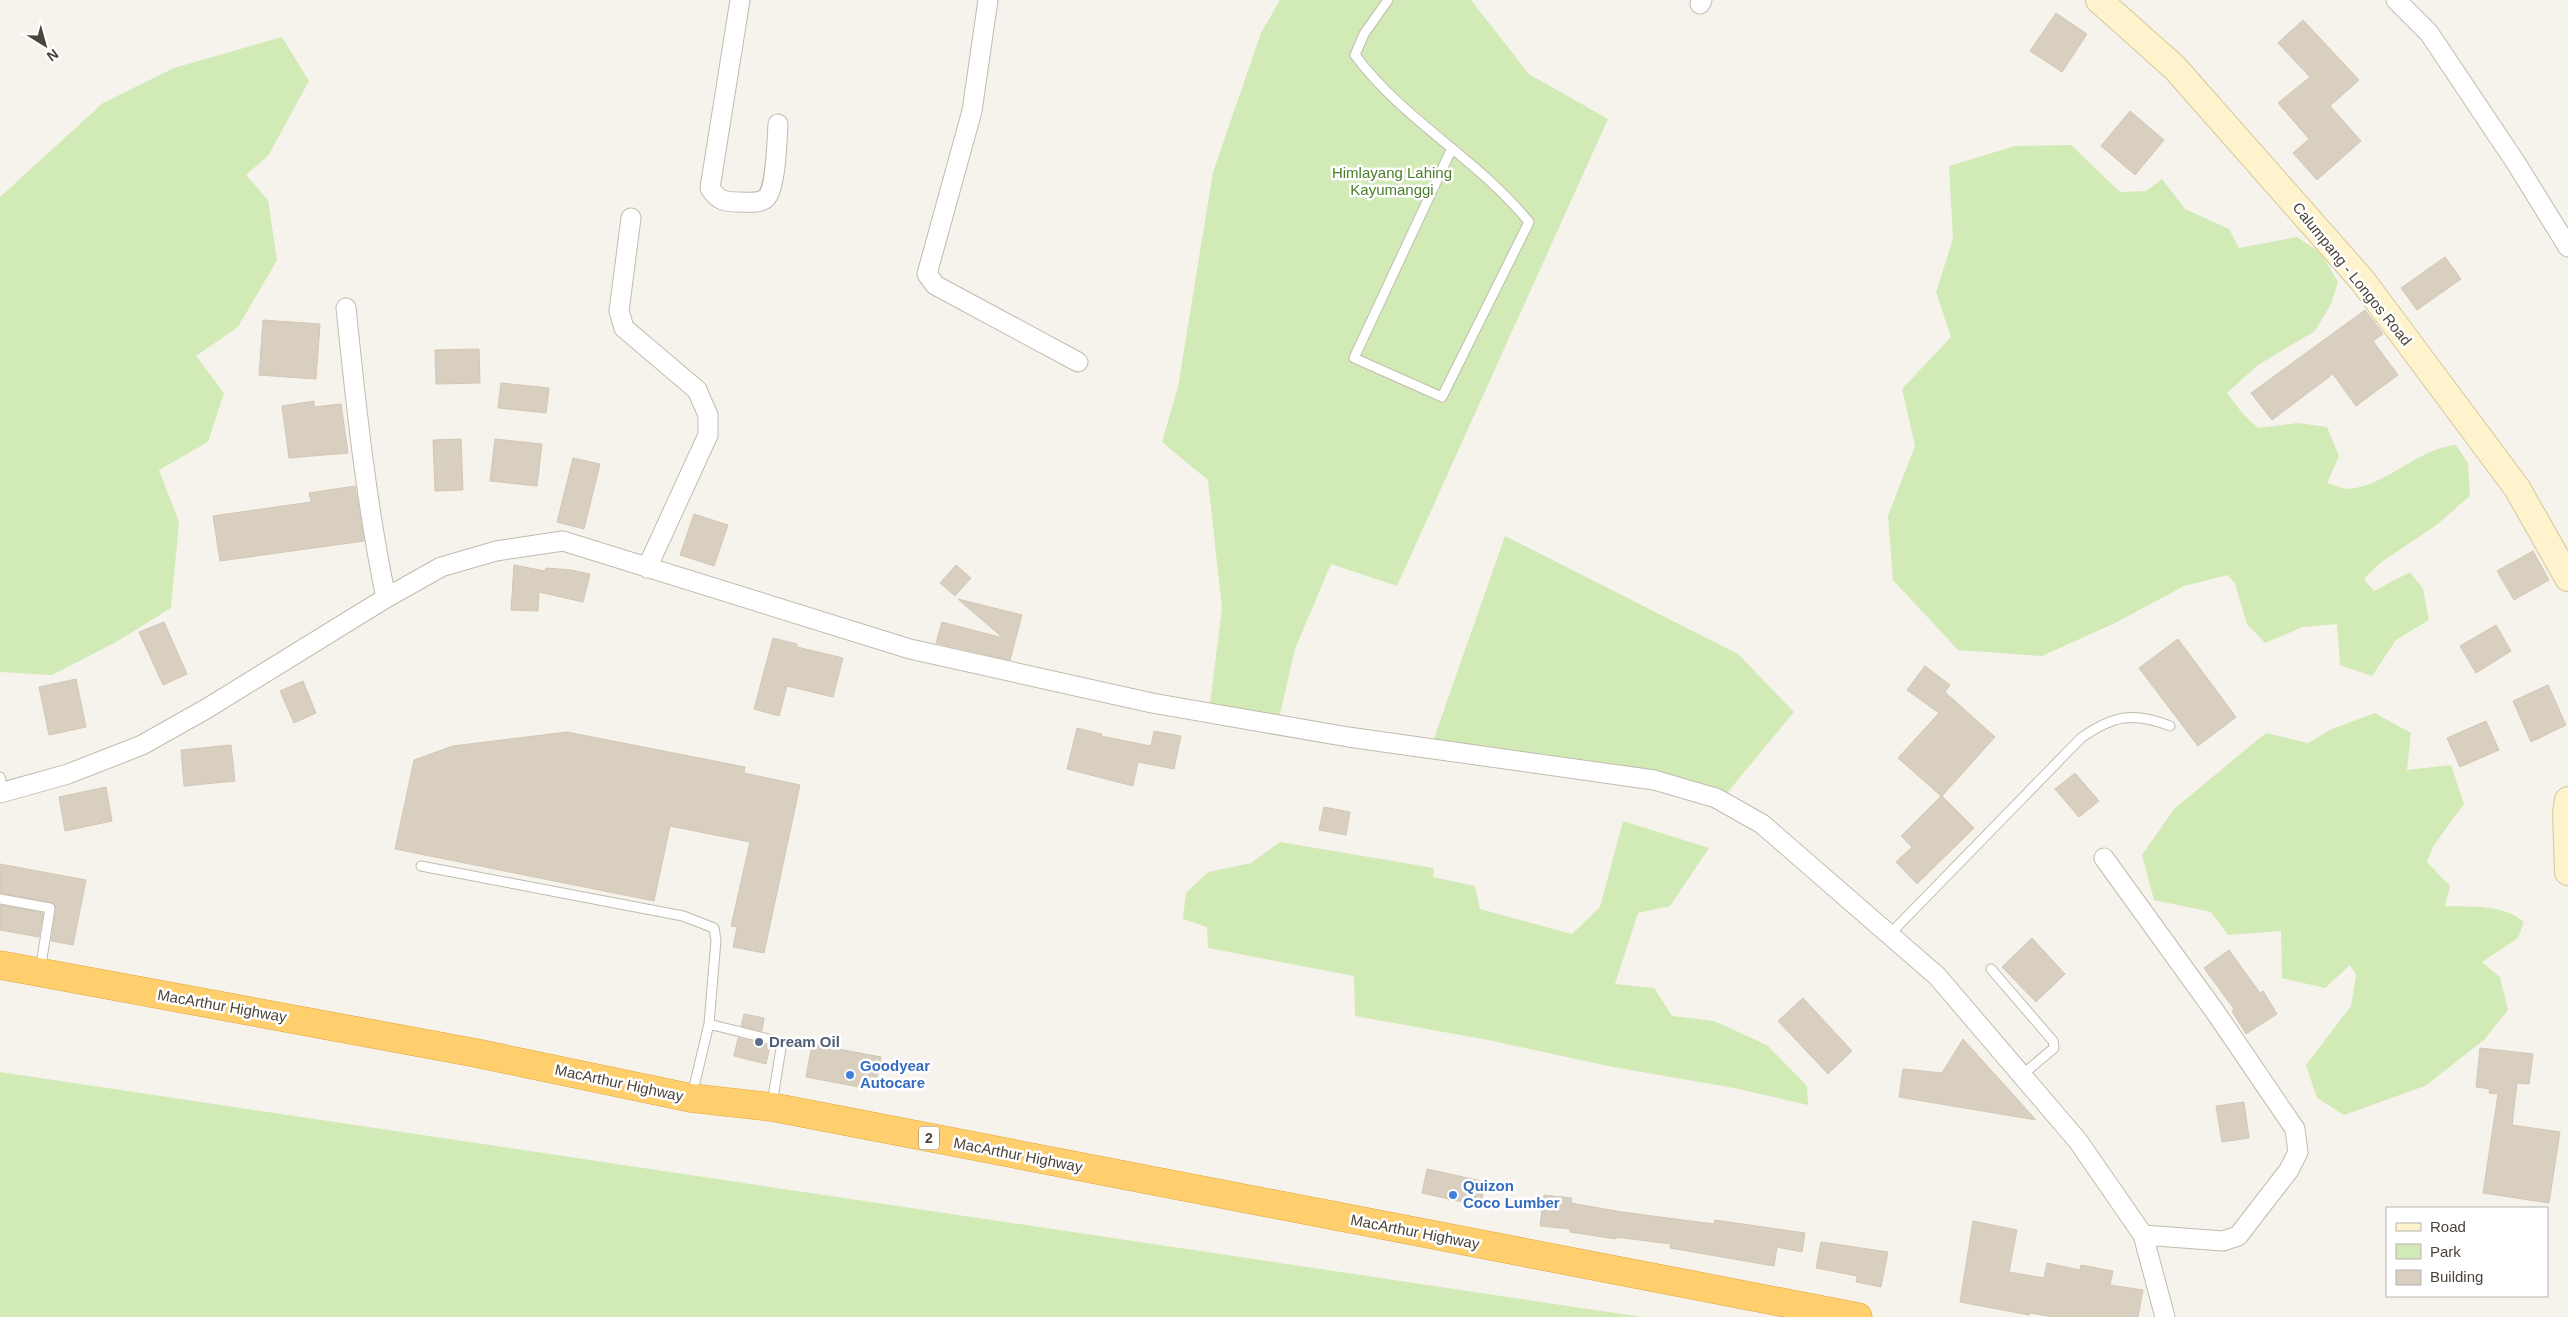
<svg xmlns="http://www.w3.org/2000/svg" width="2568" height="1317" viewBox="0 0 2568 1317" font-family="Arial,sans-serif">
<rect width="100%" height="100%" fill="#f6f3ec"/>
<path fill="#d2eab5" d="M 1280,0 L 1471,0 L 1529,74 L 1608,119 L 1397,586 L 1331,564 L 1295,649 L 1279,718 L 1210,704 L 1222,608 L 1208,480 L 1162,442 L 1178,387 L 1213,172 L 1261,33 Z
M 282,37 L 309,81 L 268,156 L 246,175 L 268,200 L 277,260 L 238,327 L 196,356 L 224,393 L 208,442 L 159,470 L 179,522 L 171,608 L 116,642 L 52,675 L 0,672 L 0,197 L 103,103 L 174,68 Z
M 2071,145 L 2120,192 L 2146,191 L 2162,179 L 2185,209 L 2229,229 L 2239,248 L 2297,237 L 2321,253 L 2338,282 L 2331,304 L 2315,331 L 2258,365 L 2227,393 L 2243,414 L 2258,428 L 2298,423 L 2327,427 L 2339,456 L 2327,483 C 2334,485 2343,489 2350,489 C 2389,484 2417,449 2456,445 L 2468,463 L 2470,496 L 2435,526 L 2380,563 L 2364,579 L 2374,591 L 2410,572 L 2423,589 L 2429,620 L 2396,640 L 2372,676 L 2340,665 L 2337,624 L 2303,627 L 2265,643 L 2247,624 L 2235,584 L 2228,575 L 2184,586 L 2115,623 L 2042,656 L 1958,650 L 1893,580 L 1888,516 L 1915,446 L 1902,389 L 1951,337 L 1936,292 L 1953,239 L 1949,166 L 2015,146 Z
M 1505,536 L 1738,654 L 1794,712 L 1727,793 L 1590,768 L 1432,744 Z
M 2375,713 L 2411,733 L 2407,770 L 2451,765 L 2464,804 L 2434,845 L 2427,862 L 2450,886 L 2445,906 C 2471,907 2504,904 2524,922 L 2518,938 L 2482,962 L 2500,977 L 2508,1010 L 2484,1040 L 2425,1086 L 2344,1115 L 2317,1098 L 2306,1065 L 2351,1006 L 2356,975 L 2350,965 L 2325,988 L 2282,978 L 2281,931 L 2228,935 L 2211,912 L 2154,900 L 2142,855 L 2174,809 L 2266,733 L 2308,743 L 2332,729 Z
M 1623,821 L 1709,848 L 1670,906 L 1638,913 L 1615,984 L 1654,988 L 1672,1016 L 1714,1021 L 1767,1045 L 1807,1086 L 1808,1105 L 1734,1088 L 1613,1067 L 1488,1040 L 1355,1016 L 1354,976 L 1208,948 L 1207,927 L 1183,919 L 1186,893 L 1208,872 L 1251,863 L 1280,842 L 1434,868 L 1433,877 L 1475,886 L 1480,909 L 1572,934 L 1600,907 Z
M 0,1072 L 1642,1317 L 0,1317 Z"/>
<path fill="#d8cfc1" stroke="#d3c7b4" d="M 2056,13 L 2087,34 L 2062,72 L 2030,51 Z
M 2303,20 L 2359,80 L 2330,106 L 2361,141 L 2317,180 L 2293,153 L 2309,139 L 2278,103 L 2310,77 L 2278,43 Z
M 2130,111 L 2164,140 L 2135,175 L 2101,146 Z
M 2445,257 L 2461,279 L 2417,310 L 2401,288 Z
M 2365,310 L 2383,334 L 2373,341 L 2398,375 L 2356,406 L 2333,374 L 2272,420 L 2251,393 Z
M 263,320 L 320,324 L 316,379 L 259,375 Z
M 479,349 L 480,383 L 436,384 L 435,350 Z
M 501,383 L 549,388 L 546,413 L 498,408 Z
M 314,401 L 314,407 L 341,404 L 348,453 L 289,458 L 282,406 Z
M 461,439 L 463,490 L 435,491 L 433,440 Z
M 495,439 L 542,444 L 537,486 L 490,481 Z
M 573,458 L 600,464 L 584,529 L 557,522 Z
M 355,486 L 364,541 L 220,561 L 213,516 L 311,502 L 309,493 Z
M 694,514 L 728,525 L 714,566 L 680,555 Z
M 2533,551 L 2549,580 L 2514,600 L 2497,571 Z
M 514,565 L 545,571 L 546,568 L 571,570 L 590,574 L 583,602 L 539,592 L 538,611 L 511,610 Z
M 956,565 L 971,578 L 955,596 L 940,583 Z
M 958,599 L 1022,615 L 1010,660 L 936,643 L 942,622 L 1003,638 Z
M 164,622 L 187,674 L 163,685 L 139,632 Z
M 2496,625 L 2511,651 L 2476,673 L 2460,646 Z
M 773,638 L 797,644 L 797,647 L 843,658 L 833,697 L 787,686 L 779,716 L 754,709 Z
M 2178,639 L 2236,717 L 2198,746 L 2139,668 Z
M 1925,666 L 1950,685 L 1945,692 L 1995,737 L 1942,796 L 1974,828 L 1917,884 L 1896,862 L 1912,847 L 1901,836 L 1941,796 L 1898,758 L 1939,713 L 1907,690 Z
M 76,679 L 86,727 L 49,735 L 39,687 Z
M 303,681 L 316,713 L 294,723 L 280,691 Z
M 2548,685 L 2566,725 L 2531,742 L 2513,701 Z
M 2486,721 L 2499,750 L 2460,767 L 2447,738 Z
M 1077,728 L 1102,734 L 1101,736 L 1151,746 L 1154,731 L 1181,736 L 1174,769 L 1138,762 L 1133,786 L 1067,769 Z
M 567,732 L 745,767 L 744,773 L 800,785 L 764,953 L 733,947 L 737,927 L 731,926 L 750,842 L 670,826 L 654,901 L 395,849 L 414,760 L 453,746 Z
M 231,745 L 235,781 L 184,786 L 181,750 Z
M 2075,773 L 2099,801 L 2079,817 L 2055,789 Z
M 106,787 L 112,821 L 65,831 L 59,797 Z
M 1324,807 L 1350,812 L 1346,835 L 1319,830 Z
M 0,864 L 86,880 L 73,945 L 51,941 L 56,909 L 54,903 L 0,893 Z
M 0,905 L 43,913 L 39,937 L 0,930 Z
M 2032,938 L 2065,974 L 2036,1002 L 2002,967 Z
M 2229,950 L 2260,993 L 2263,991 L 2277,1014 L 2246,1034 L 2232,1011 L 2234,1009 L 2204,968 Z
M 1803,998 L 1852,1051 L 1828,1074 L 1778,1021 Z
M 744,1014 L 764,1018 L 762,1031 L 741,1026 Z
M 738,1038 L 770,1046 L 766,1064 L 734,1056 Z
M 1963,1039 L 2036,1120 L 1899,1097 L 1903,1069 L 1942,1073 Z
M 812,1044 L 881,1057 L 875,1090 L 806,1077 Z
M 2480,1048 L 2533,1054 L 2529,1084 L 2517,1083 L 2512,1125 L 2560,1132 L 2549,1203 L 2483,1193 L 2498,1094 L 2489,1093 L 2490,1089 L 2476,1087 Z
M 2244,1102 L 2249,1138 L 2222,1142 L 2216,1106 Z
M 1427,1169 L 1486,1182 L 1480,1206 L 1422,1193 Z
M 1544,1195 L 1572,1198 L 1571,1203 L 1622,1212 L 1714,1224 L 1715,1220 L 1805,1233 L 1802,1252 L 1777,1247 L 1774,1266 L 1670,1248 L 1671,1244 L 1616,1237 L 1616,1239 L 1570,1232 L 1570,1229 L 1540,1226 Z
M 1973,1221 L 2017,1230 L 2009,1272 L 2044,1278 L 2047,1263 L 2080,1270 L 2081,1265 L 2113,1271 L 2110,1285 L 2143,1290 L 2138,1317 L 2054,1317 L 2030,1313 L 2029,1315 L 1960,1302 Z
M 1821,1242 L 1888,1252 L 1881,1287 L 1856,1282 L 1857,1276 L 1816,1268 Z"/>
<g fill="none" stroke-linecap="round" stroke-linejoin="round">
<g stroke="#c2bbae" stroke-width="11">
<path id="lane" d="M 1388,0 L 1364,34 L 1355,55 C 1403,120 1478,159 1529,222 L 1442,397 L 1354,358 L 1452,148
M 0,777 L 4,792
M 421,866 L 683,916 L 714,928 L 716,940 L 709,1024 L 692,1095
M 0,899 L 50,908 L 40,971
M 1889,935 L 2081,738 C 2112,716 2133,711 2170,726
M 1991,969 L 2053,1041 L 2054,1048 L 2022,1075
M 709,1024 L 776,1041 L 781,1048 L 772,1104"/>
</g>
<g stroke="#c2bbae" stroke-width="21">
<path id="street" d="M 740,0 L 710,188 C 718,201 725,202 739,202 C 747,202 757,204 765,199 C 776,192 777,139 778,124
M 988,0 L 972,111 L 927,274 L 935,285 L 1078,362
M 2396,0 L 2429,33 L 2516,163 L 2568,247
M 1700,4 L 1702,0
M 631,218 L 619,311 L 624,328 L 697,390 L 708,415 L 708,435 L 647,568
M 346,308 C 356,405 366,502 386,598
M 0,793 L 68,774 L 142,745 L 206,709 L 386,598 L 441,567 L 496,551 L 563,541 L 910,649 L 1152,703 L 1348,737 L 1654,780 L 1716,798 L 1762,824 L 1937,976 L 2078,1141 L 2143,1235 L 2165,1317
M 2104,858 L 2216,1013 L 2295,1129 L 2298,1152 L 2289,1170 L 2238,1236 L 2223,1241 L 2143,1235"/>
</g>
<g stroke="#d6c79b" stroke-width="28">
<path id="secondary" d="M 2099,0 L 2175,68 L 2362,280 L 2517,488 L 2568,578
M 2568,800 L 2566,813 L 2568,872"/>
</g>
<g stroke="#e0a43c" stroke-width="29">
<path id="highway" d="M 0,965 L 476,1053 L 691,1098 L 772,1107 L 1858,1317"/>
</g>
<use href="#lane" stroke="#fff" stroke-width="9"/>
<use href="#street" stroke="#fff" stroke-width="19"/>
<use href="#secondary" stroke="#fff3cd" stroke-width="26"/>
<use href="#highway" stroke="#ffcf6e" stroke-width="28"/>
</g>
<circle fill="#5c6f8a" stroke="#fff" stroke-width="2" cx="759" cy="1042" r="5"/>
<g fill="#3f7fe0" stroke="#fff" stroke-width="2">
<circle cx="850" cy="1075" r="5"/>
<circle cx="1453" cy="1195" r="5"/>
</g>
<g text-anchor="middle" stroke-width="5" stroke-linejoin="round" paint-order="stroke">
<rect fill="#fff" stroke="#817c74" stroke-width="1" x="919" y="1126.5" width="20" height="23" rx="4"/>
<g font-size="14" font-weight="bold" fill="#4b4439">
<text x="929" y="1143">2</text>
</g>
<g font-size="15" fill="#4a7f2a" stroke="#fff">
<text x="1392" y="178">Himlayang Lahing<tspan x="1392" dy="17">Kayumanggi</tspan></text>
</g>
<g font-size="15" fill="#4b4439" stroke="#fff">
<text transform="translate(2352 274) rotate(51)" y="5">Calumpang - Longos Road</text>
<text transform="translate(222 1006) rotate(10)" y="5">MacArthur Highway</text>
<text transform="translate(619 1083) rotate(12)" y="5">MacArthur Highway</text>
<text transform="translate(1018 1155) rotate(11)" y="5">MacArthur Highway</text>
<text transform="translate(1415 1232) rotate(11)" y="5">MacArthur Highway</text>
</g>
<g font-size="15" font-weight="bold" fill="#4e5e75" stroke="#fff" text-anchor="start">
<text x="769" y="1047">Dream Oil</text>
</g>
<g font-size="15" font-weight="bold" fill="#366cbe" stroke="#fff" text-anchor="start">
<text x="860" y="1071">Goodyear<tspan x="860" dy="17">Autocare</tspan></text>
<text x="1463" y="1191">Quizon<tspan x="1463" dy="17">Coco Lumber</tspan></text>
</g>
</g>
<rect x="2386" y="1207" width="162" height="90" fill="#ffffff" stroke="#b7b4b0"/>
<rect x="2396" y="1223" width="25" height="8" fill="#fff3cd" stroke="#b7b4b0"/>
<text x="2430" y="1232" font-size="15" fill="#4b4439">Road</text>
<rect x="2396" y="1244" width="25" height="15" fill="#d2eab5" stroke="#b7b4b0"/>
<text x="2430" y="1257" font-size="15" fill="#4b4439">Park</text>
<rect x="2396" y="1270" width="25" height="15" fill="#d8cfc1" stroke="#b7b4b0"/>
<text x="2430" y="1282" font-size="15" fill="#4b4439">Building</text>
<g transform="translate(45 45) rotate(143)" stroke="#ffffff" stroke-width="4" paint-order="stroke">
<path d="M0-4L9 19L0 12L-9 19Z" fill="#4b4439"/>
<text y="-8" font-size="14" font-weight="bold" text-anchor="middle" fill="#4b4439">N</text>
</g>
</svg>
